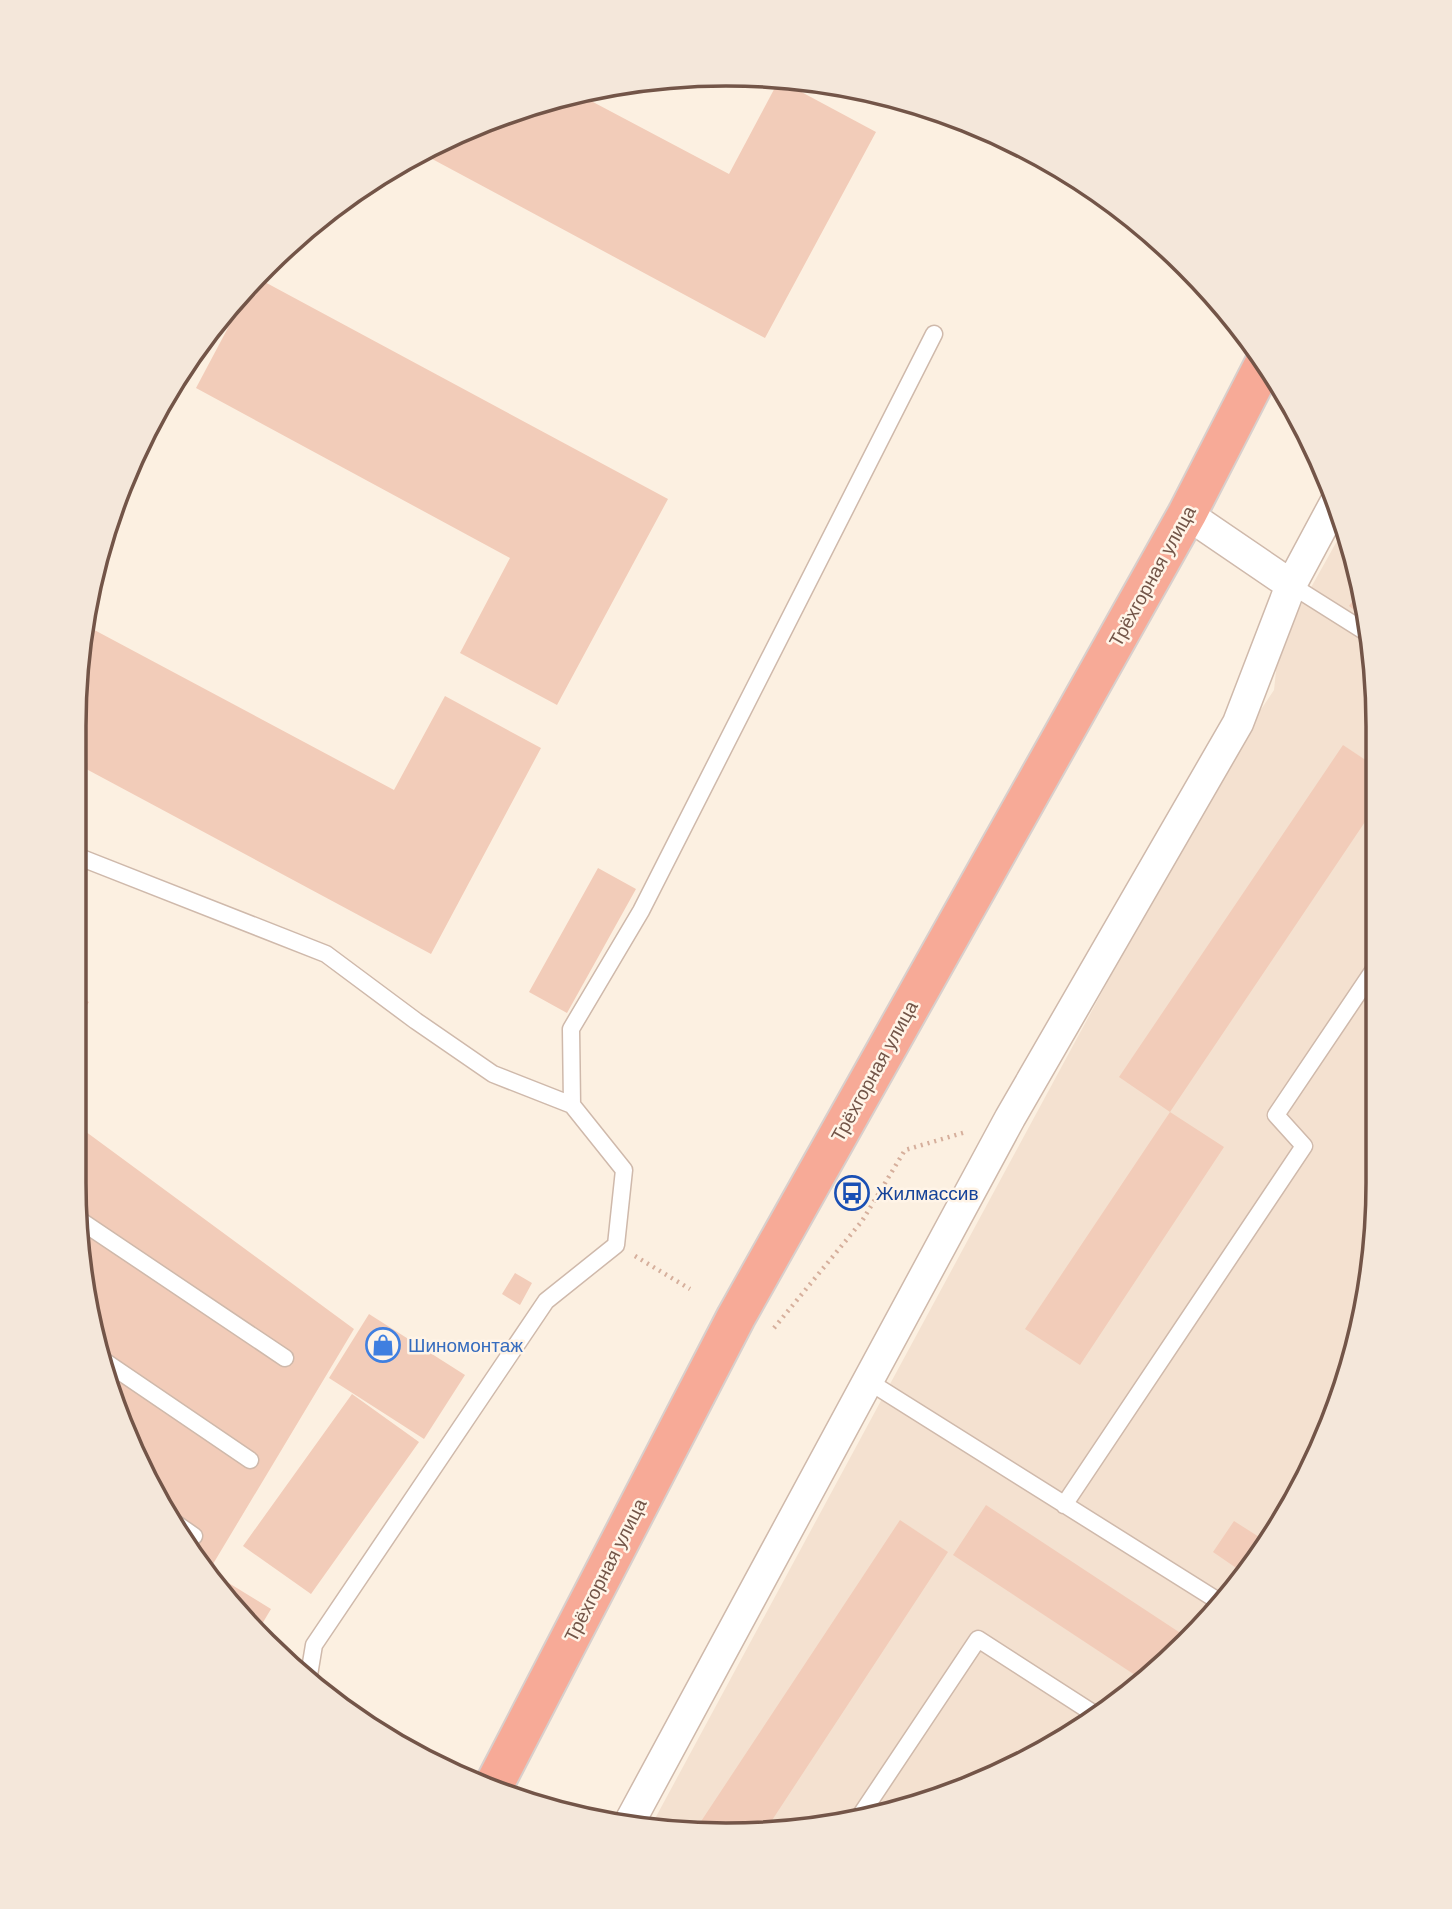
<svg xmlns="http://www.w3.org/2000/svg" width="1452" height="1909" viewBox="0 0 1452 1909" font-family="Arial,sans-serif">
<rect width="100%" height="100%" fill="#fcf0e1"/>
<path fill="#f4e1d0" d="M 1346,525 L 1373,641 L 1373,1269 L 1344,1393 L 1291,1510 L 1216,1614 L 1089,1725 L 935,1801 L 768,1834 L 651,1826 L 1228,759 L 1274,690 L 1276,671 L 1276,638 L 1295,616 Z"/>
<path fill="#f2ccb9" d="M 779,80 L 876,132 L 765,338 L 421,153 L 476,123 L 576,93 L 729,174 Z
M 261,280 L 668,499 L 557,705 L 460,653 L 510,558 L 196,388 L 247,292 Z
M 1361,589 L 1364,603 L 1368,620 L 1349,606 Z
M 85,625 L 394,790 L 445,696 L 541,748 L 431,954 L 75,763 L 75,684 Z
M 1343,745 L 1373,765 L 1373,810 L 1170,1112 L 1119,1077 Z
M 598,868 L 636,889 L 567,1013 L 529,992 Z
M 74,994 L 89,1002 L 74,1026 Z
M 1170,1112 L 1224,1147 L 1080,1365 L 1025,1329 Z
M 74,1123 L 354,1329 L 210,1569 L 161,1510 L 96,1352 L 73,1183 Z
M 515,1273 L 532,1283 L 520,1305 L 502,1294 Z
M 369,1314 L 465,1375 L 424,1439 L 329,1378 Z
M 352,1394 L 419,1442 L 311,1594 L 243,1546 Z
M 986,1505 L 1188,1638 L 1141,1679 L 953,1555 Z
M 900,1520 L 948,1552 L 763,1834 L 696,1829 Z
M 1234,1521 L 1267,1542 L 1245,1574 L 1213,1552 Z
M 214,1574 L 271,1609 L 259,1629 L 225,1587 Z"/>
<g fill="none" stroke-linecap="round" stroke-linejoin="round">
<g stroke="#cfb9ab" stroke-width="19">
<path id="lane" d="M 1291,585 L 1372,636
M 74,855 L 326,954 L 416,1021 L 493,1074 L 572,1105
M 78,1219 L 285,1358
M 97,1356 L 250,1460
M 868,1381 L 1223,1604
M 1064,1505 L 1304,1146 L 1276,1115 L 1373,971
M 168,1518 L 194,1536
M 308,1681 L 314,1645 L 546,1301 L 616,1245 L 624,1170 L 572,1105 L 571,1029 L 641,911 L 934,334
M 860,1816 L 978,1639 L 1099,1717"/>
</g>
<g stroke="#cfb9ab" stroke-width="33">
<path id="street" d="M 1187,514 L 1291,585
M 628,1825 L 1010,1118 L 1238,723 L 1291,585 L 1336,501"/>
</g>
<g stroke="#d8cfcc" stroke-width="42">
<path id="highway" d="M 493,1787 L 736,1317 L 1187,514 L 1266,360"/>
</g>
<path stroke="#d6af9c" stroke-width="4.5" stroke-dasharray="2 5" stroke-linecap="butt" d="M 635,1256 L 690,1289
M 774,1328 L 862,1221 L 905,1150 L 966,1132"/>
<use href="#lane" stroke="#fff" stroke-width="16"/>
<use href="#street" stroke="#fff" stroke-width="30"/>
<use href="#highway" stroke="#f7aa97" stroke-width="38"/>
</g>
<defs>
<g id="bus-ring" transform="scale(1.75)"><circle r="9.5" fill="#fff4e7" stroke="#1a4fb4" stroke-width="1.5"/><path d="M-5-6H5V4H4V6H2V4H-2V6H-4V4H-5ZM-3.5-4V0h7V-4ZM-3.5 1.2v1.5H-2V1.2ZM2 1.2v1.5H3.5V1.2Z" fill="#1a4fb4"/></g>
<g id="shop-ring" transform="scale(1.75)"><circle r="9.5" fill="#fff4e7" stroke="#3f7fe0" stroke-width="1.5"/><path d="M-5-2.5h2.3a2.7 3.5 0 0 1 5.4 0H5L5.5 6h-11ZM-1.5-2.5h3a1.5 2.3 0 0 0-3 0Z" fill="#3f7fe0"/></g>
</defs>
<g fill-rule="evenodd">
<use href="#bus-ring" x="852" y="1193"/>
<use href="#shop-ring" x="383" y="1345"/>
</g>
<g text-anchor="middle" stroke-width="5" stroke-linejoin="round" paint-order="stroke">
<g font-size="19" fill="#735548" stroke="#fff4e7">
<text transform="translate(1152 576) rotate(-61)" y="7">Трёхгорная улица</text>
<text transform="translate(874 1071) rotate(-61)" y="7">Трёхгорная улица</text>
<text transform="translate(605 1570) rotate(-63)" y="7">Трёхгорная улица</text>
</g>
<g font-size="19" fill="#164399" stroke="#fff4e7" text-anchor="start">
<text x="876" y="1200">Жилмассив</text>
</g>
<g font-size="19" fill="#366cbe" stroke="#fff4e7" text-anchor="start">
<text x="408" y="1352">Шиномонтаж</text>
</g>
</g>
<path d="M0 0H1452V1909H0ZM726 86H726A640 640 0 0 1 1366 726V1183A640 640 0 0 1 726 1823H726A640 640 0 0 1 86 1183V726A640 640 0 0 1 726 86Z" fill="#f4e7da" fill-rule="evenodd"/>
<path fill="none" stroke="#735548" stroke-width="3.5" d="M726 86H726A640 640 0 0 1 1366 726V1183A640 640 0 0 1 726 1823H726A640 640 0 0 1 86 1183V726A640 640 0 0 1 726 86Z"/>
</svg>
